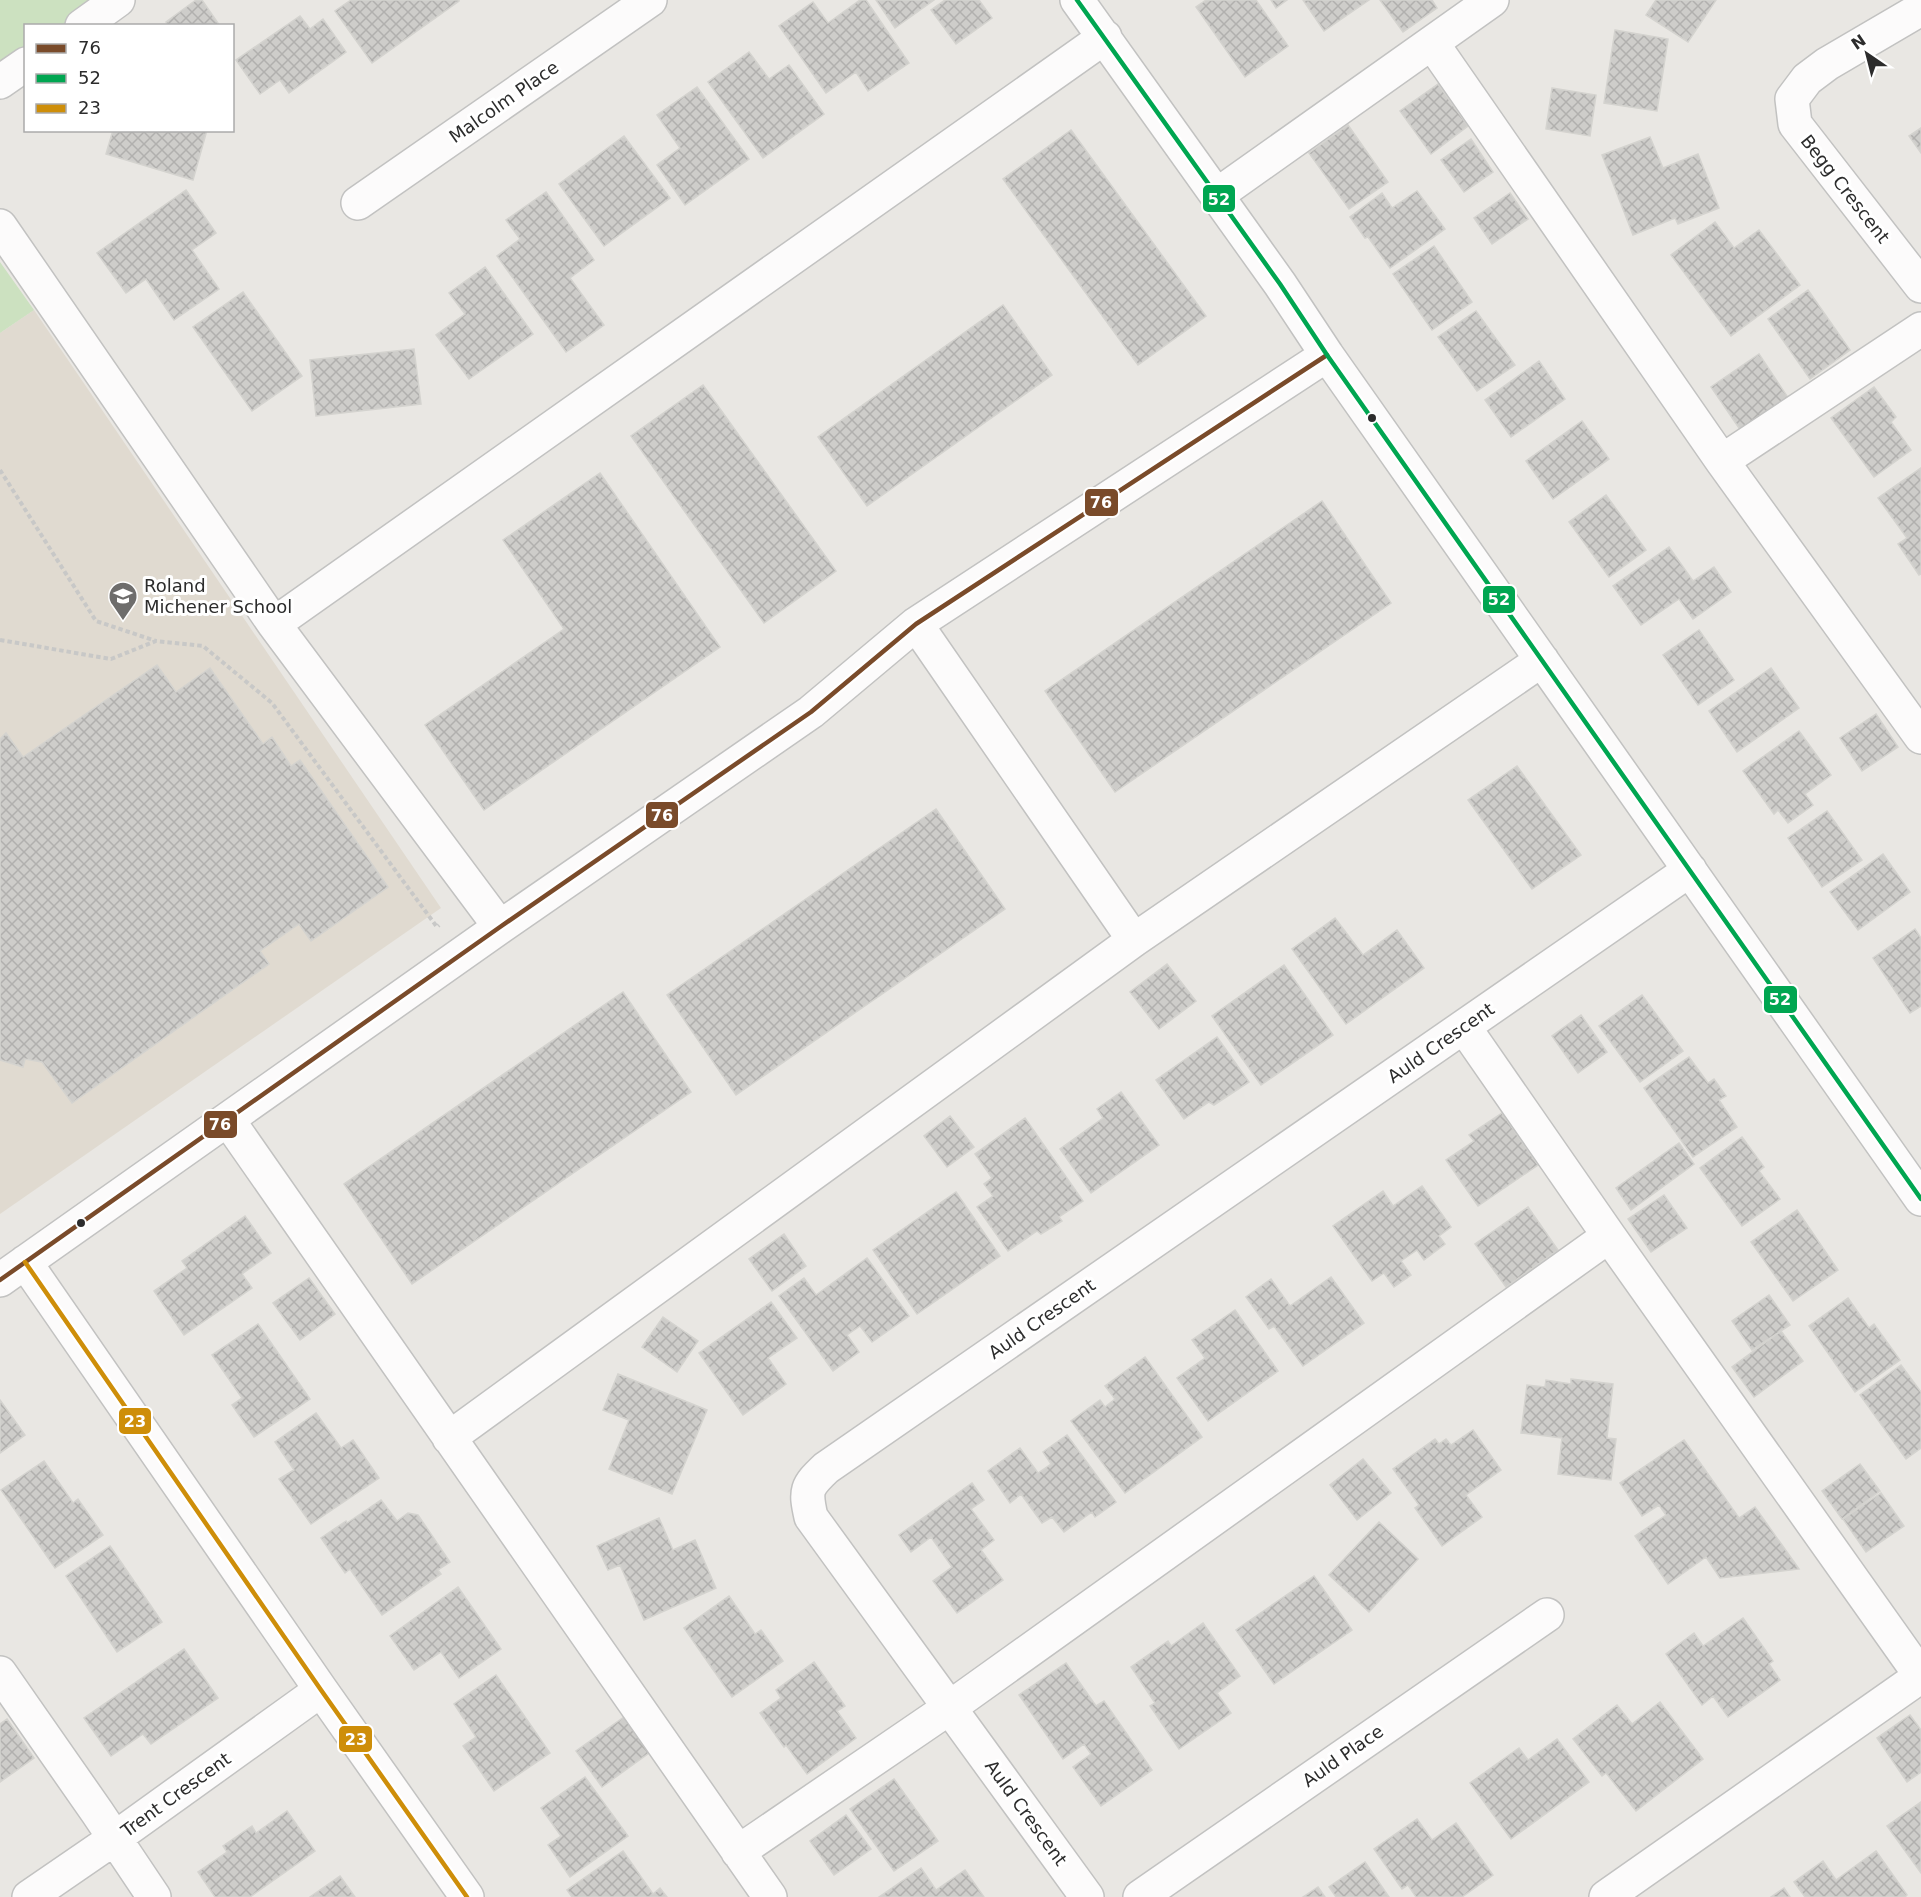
<svg xmlns="http://www.w3.org/2000/svg" width="1921" height="1897" viewBox="0 0 1921 1897" font-family="'DejaVu Sans',sans-serif">
<defs>
<pattern id="building-cross-hatch" width="8" height="8" patternUnits="userSpaceOnUse" patternTransform="scale(1.5)"><rect width="8" height="8" fill="#cecdca"/><path d="M0 0l8 8M0 8l8-8" fill="none" stroke="#b1b0ae"/></pattern>
</defs>
<rect width="100%" height="100%" fill="#e9e7e3"/>
<path fill="#e0dad0" d="M 34,310 L 441,908 L 0,1214 L 0,333 Z"/>
<path fill="#cce1c0" d="M 0,0 L 102,0 L 65,25 L 26,26 L 25,53 L 0,71 Z
M 0,262 L 34,310 L 0,333 Z"/>
<path fill="url(#building-cross-hatch)" stroke="#d4d3cf" stroke-width="1.5" d="M 196,0 L 202,0 L 220,26 L 168,26 L 166,22 Z
M 351,0 L 459,0 L 459,1 L 372,63 L 335,11 Z
M 860,0 L 866,0 L 909,63 L 868,91 L 856,72 L 826,93 L 779,26 L 813,2 L 828,23 Z
M 876,0 L 934,0 L 895,28 Z
M 945,0 L 979,0 L 992,18 L 956,44 L 931,10 Z
M 1206,0 L 1256,0 L 1288,46 L 1245,77 L 1196,7 Z
M 1271,0 L 1287,0 L 1276,8 Z
M 1303,0 L 1369,0 L 1324,31 Z
M 1380,0 L 1432,0 L 1437,8 L 1403,32 Z
M 1656,0 L 1716,0 L 1688,42 L 1646,15 Z
M 300,16 L 310,29 L 323,19 L 346,52 L 289,93 L 280,80 L 260,94 L 236,60 Z
M 1615,30 L 1668,39 L 1657,111 L 1604,103 Z
M 749,52 L 769,79 L 789,65 L 824,114 L 763,158 L 708,82 Z
M 1438,84 L 1468,126 L 1431,154 L 1400,111 Z
M 697,87 L 749,159 L 685,205 L 657,165 L 680,148 L 657,115 Z
M 1552,88 L 1596,95 L 1590,136 L 1546,129 Z
M 1348,125 L 1388,182 L 1349,209 L 1309,153 Z
M 1921,128 L 1921,153 L 1909,136 Z
M 113,130 L 207,130 L 193,180 L 106,154 Z
M 1071,130 L 1206,316 L 1138,365 L 1003,179 Z
M 624,136 L 670,198 L 604,246 L 559,184 Z
M 1650,137 L 1663,168 L 1698,154 L 1719,208 L 1678,224 L 1675,218 L 1633,235 L 1602,155 Z
M 1471,139 L 1493,172 L 1464,192 L 1441,160 Z
M 186,190 L 216,233 L 192,250 L 219,289 L 174,320 L 146,279 L 126,293 L 97,253 Z
M 1417,191 L 1445,229 L 1390,268 L 1368,237 L 1365,238 L 1350,217 L 1382,193 L 1392,208 Z
M 546,192 L 594,260 L 570,278 L 604,325 L 566,352 L 497,256 L 520,239 L 506,220 Z
M 1510,193 L 1528,219 L 1492,244 L 1474,218 Z
M 1715,222 L 1734,248 L 1759,230 L 1800,285 L 1731,336 L 1671,255 Z
M 1434,246 L 1472,302 L 1432,330 L 1393,274 Z
M 485,267 L 533,334 L 469,379 L 436,335 L 465,314 L 449,293 Z
M 1808,290 L 1850,350 L 1810,379 L 1768,319 Z
M 243,292 L 302,376 L 252,411 L 193,327 Z
M 1003,305 L 1052,375 L 867,506 L 818,437 Z
M 1476,311 L 1515,365 L 1477,391 L 1438,337 Z
M 414,349 L 421,404 L 316,416 L 310,360 Z
M 1759,354 L 1789,399 L 1741,431 L 1711,387 Z
M 1539,361 L 1565,399 L 1511,437 L 1485,400 Z
M 703,385 L 836,571 L 764,623 L 631,436 Z
M 1874,387 L 1896,417 L 1891,422 L 1911,450 L 1874,477 L 1831,418 Z
M 1582,421 L 1609,459 L 1553,499 L 1526,461 Z
M 1921,468 L 1921,574 L 1919,575 L 1898,544 L 1907,538 L 1878,498 Z
M 600,473 L 720,647 L 484,810 L 425,725 L 564,629 L 503,540 Z
M 1606,495 L 1646,550 L 1609,577 L 1569,522 Z
M 1322,501 L 1391,603 L 1115,792 L 1045,691 Z
M 1669,547 L 1693,581 L 1714,567 L 1731,592 L 1693,619 L 1679,599 L 1641,625 L 1613,586 Z
M 1699,630 L 1734,680 L 1698,705 L 1663,655 Z
M 157,665 L 176,692 L 210,668 L 263,744 L 272,737 L 291,766 L 300,760 L 388,887 L 311,941 L 299,924 L 260,951 L 269,964 L 72,1103 L 42,1062 L 25,1059 L 23,1067 L 0,1060 L 0,739 L 6,733 L 23,757 Z
M 1771,668 L 1799,708 L 1737,752 L 1709,711 Z
M 1876,714 L 1898,747 L 1862,771 L 1840,738 Z
M 1799,731 L 1831,775 L 1805,794 L 1813,805 L 1788,823 L 1778,810 L 1774,814 L 1743,771 Z
M 1517,766 L 1581,855 L 1532,889 L 1468,800 Z
M 936,809 L 1005,909 L 736,1095 L 667,995 Z
M 1827,811 L 1862,860 L 1822,887 L 1788,838 Z
M 1883,854 L 1910,892 L 1858,930 L 1830,892 Z
M 1335,918 L 1363,955 L 1397,930 L 1424,968 L 1346,1024 L 1292,949 Z
M 1915,929 L 1921,938 L 1921,1006 L 1910,1013 L 1873,958 Z
M 1167,964 L 1196,1001 L 1159,1029 L 1130,992 Z
M 1284,965 L 1333,1035 L 1261,1085 L 1212,1016 Z
M 623,992 L 691,1092 L 412,1284 L 344,1184 Z
M 1642,995 L 1683,1051 L 1640,1082 L 1599,1026 Z
M 1581,1015 L 1607,1052 L 1578,1073 L 1552,1036 Z
M 1217,1037 L 1249,1082 L 1214,1105 L 1209,1102 L 1184,1119 L 1156,1080 Z
M 1689,1057 L 1708,1083 L 1714,1079 L 1726,1096 L 1719,1100 L 1737,1127 L 1693,1157 L 1644,1088 Z
M 1121,1092 L 1159,1145 L 1091,1193 L 1060,1149 L 1103,1118 L 1097,1109 Z
M 1502,1113 L 1538,1165 L 1478,1206 L 1446,1160 L 1474,1141 L 1469,1135 Z
M 950,1116 L 974,1147 L 947,1167 L 924,1136 Z
M 1025,1118 L 1083,1201 L 1059,1217 L 1062,1221 L 1041,1234 L 1037,1231 L 1008,1251 L 977,1207 L 993,1196 L 984,1184 L 992,1178 L 975,1154 Z
M 1742,1137 L 1764,1167 L 1759,1171 L 1780,1199 L 1742,1226 L 1700,1168 Z
M 1679,1143 L 1694,1164 L 1631,1210 L 1616,1188 Z
M 1422,1186 L 1451,1227 L 1439,1236 L 1445,1244 L 1424,1260 L 1417,1250 L 1401,1261 L 1411,1275 L 1394,1287 L 1384,1273 L 1372,1281 L 1333,1226 L 1383,1191 L 1393,1206 Z
M 956,1192 L 1000,1256 L 917,1314 L 873,1250 Z
M 1664,1195 L 1687,1228 L 1651,1252 L 1628,1219 Z
M 1528,1207 L 1558,1250 L 1506,1287 L 1475,1244 Z
M 1797,1210 L 1838,1270 L 1793,1301 L 1751,1242 Z
M 245,1216 L 271,1253 L 242,1274 L 252,1288 L 184,1335 L 154,1291 L 187,1268 L 182,1261 Z
M 784,1234 L 806,1266 L 772,1291 L 749,1259 Z
M 867,1258 L 909,1316 L 872,1342 L 860,1326 L 847,1335 L 859,1352 L 833,1371 L 779,1296 L 804,1278 L 816,1295 Z
M 1331,1277 L 1364,1323 L 1303,1366 L 1274,1326 L 1269,1329 L 1246,1297 L 1271,1279 L 1290,1306 Z
M 309,1278 L 335,1314 L 300,1340 L 273,1303 Z
M 1769,1295 L 1790,1325 L 1752,1350 L 1732,1321 Z
M 1848,1298 L 1869,1328 L 1874,1324 L 1900,1360 L 1855,1392 L 1809,1326 Z
M 771,1302 L 797,1338 L 768,1358 L 786,1384 L 743,1415 L 699,1353 Z
M 1235,1310 L 1278,1371 L 1208,1421 L 1177,1378 L 1205,1358 L 1192,1340 Z
M 663,1317 L 698,1341 L 677,1372 L 642,1347 Z
M 258,1324 L 310,1399 L 254,1437 L 232,1405 L 242,1398 L 212,1355 Z
M 1781,1331 L 1803,1361 L 1754,1397 L 1732,1367 Z
M 1145,1357 L 1202,1437 L 1125,1493 L 1071,1421 L 1100,1400 L 1105,1407 L 1115,1399 L 1105,1386 Z
M 1901,1365 L 1921,1392 L 1921,1448 L 1906,1459 L 1860,1395 Z
M 618,1374 L 707,1410 L 672,1494 L 609,1469 L 629,1420 L 603,1410 Z
M 1571,1379 L 1613,1384 L 1607,1438 L 1616,1439 L 1611,1480 L 1558,1474 L 1562,1438 L 1521,1433 L 1527,1385 L 1545,1387 L 1546,1380 L 1571,1384 Z
M 0,1400 L 25,1435 L 0,1453 Z
M 316,1413 L 341,1448 L 353,1440 L 379,1478 L 311,1524 L 279,1479 L 294,1470 L 275,1442 Z
M 1473,1430 L 1501,1470 L 1466,1495 L 1482,1517 L 1442,1546 L 1415,1508 L 1419,1505 L 1393,1469 L 1435,1439 L 1439,1444 L 1446,1439 L 1451,1445 Z
M 1067,1435 L 1116,1502 L 1095,1517 L 1092,1512 L 1064,1532 L 1052,1517 L 1042,1523 L 1021,1494 L 1010,1503 L 988,1471 L 1020,1448 L 1038,1473 L 1051,1464 L 1043,1452 Z
M 1684,1440 L 1739,1518 L 1755,1507 L 1799,1569 L 1720,1578 L 1706,1557 L 1668,1584 L 1635,1536 L 1666,1515 L 1659,1505 L 1642,1516 L 1620,1483 Z
M 1363,1459 L 1391,1493 L 1357,1520 L 1330,1485 Z
M 44,1461 L 73,1503 L 78,1499 L 103,1535 L 55,1568 L 1,1490 Z
M 1860,1464 L 1880,1491 L 1842,1519 L 1822,1491 Z
M 972,1483 L 984,1500 L 971,1509 L 994,1540 L 981,1550 L 1003,1580 L 957,1613 L 933,1581 L 952,1567 L 931,1537 L 911,1552 L 899,1535 Z
M 1881,1493 L 1904,1526 L 1866,1552 L 1843,1519 Z
M 381,1500 L 397,1521 L 408,1513 L 418,1515 L 450,1562 L 438,1570 L 441,1574 L 382,1615 L 350,1569 L 345,1573 L 321,1538 L 346,1521 L 347,1523 Z
M 659,1518 L 673,1550 L 695,1540 L 716,1588 L 644,1620 L 620,1565 L 608,1570 L 597,1546 Z
M 1379,1522 L 1418,1559 L 1369,1612 L 1329,1575 Z
M 110,1546 L 162,1622 L 117,1652 L 66,1576 Z
M 1314,1576 L 1352,1630 L 1274,1684 L 1236,1630 Z
M 458,1587 L 501,1649 L 459,1678 L 441,1652 L 414,1670 L 390,1636 Z
M 729,1596 L 755,1634 L 761,1630 L 783,1661 L 732,1697 L 684,1628 Z
M 1743,1618 L 1773,1661 L 1769,1664 L 1780,1680 L 1728,1717 L 1713,1696 L 1702,1705 L 1666,1654 L 1694,1633 L 1703,1646 Z
M 1203,1623 L 1240,1676 L 1217,1693 L 1231,1713 L 1179,1749 L 1150,1706 L 1155,1703 L 1131,1667 L 1168,1641 L 1171,1646 Z
M 184,1649 L 218,1698 L 151,1744 L 143,1734 L 111,1756 L 84,1718 Z
M 814,1662 L 845,1706 L 837,1711 L 856,1738 L 807,1774 L 786,1745 L 784,1747 L 760,1713 L 781,1698 L 776,1690 Z
M 1066,1663 L 1096,1706 L 1104,1701 L 1152,1770 L 1101,1806 L 1073,1767 L 1091,1754 L 1084,1744 L 1063,1759 L 1019,1695 Z
M 496,1675 L 550,1753 L 494,1791 L 463,1746 L 476,1737 L 454,1704 Z
M 1660,1702 L 1703,1759 L 1636,1811 L 1606,1773 L 1602,1776 L 1573,1739 L 1617,1705 L 1632,1724 Z
M 1910,1715 L 1921,1730 L 1921,1772 L 1907,1782 L 1877,1738 Z
M 624,1717 L 649,1753 L 602,1787 L 576,1751 Z
M 7,1719 L 34,1758 L 0,1782 L 0,1724 Z
M 1557,1739 L 1589,1782 L 1511,1839 L 1470,1783 L 1519,1748 L 1528,1760 Z
M 585,1777 L 628,1836 L 570,1877 L 548,1845 L 561,1836 L 541,1808 Z
M 894,1779 L 938,1841 L 894,1871 L 850,1809 Z
M 1921,1802 L 1921,1873 L 1887,1826 Z
M 287,1811 L 315,1851 L 250,1897 L 215,1897 L 198,1872 L 227,1852 L 223,1846 L 252,1826 L 256,1833 Z
M 846,1815 L 871,1849 L 834,1875 L 810,1841 Z
M 1417,1819 L 1432,1840 L 1456,1823 L 1493,1875 L 1462,1897 L 1416,1897 L 1408,1885 L 1402,1889 L 1374,1849 Z
M 623,1851 L 653,1894 L 660,1888 L 667,1897 L 572,1897 L 567,1890 Z
M 1876,1851 L 1907,1895 L 1905,1897 L 1805,1897 L 1794,1882 L 1823,1861 L 1836,1880 Z
M 1365,1862 L 1389,1897 L 1336,1897 L 1329,1887 Z
M 921,1868 L 936,1890 L 965,1870 L 984,1897 L 879,1897 Z
M 340,1876 L 355,1897 L 310,1897 Z
M 1318,1887 L 1325,1897 L 1303,1897 Z
M 1784,1888 L 1790,1897 L 1771,1897 Z"/>
<g fill="none" stroke-linecap="round" stroke-linejoin="round">
<g stroke="#c2c2c1" stroke-width="36">
<path id="minor" d="M 1077,0 L 1280,284 L 1327,355 L 1921,1199
M 1921,9 L 1827,64 L 1807,79 L 1792,99 L 1795,124 L 1921,286
M 82,26 L 118,0
M 1432,43 L 1722,461 L 1921,737
M 0,82 L 26,64
M 1217,195 L 1492,0
M 358,203 L 650,0
M 0,226 L 274,624 L 500,927
M 1722,461 L 1921,329
M 274,624 L 1105,37
M 916,624 L 1134,940
M 1464,1027 L 1609,1236 L 1921,1676
M 228,1120 L 770,1897
M 25,1262 L 321,1690 L 467,1897
M 0,1280 L 500,927 L 811,712 L 916,624 L 1327,355
M 449,1438 L 1134,940 L 1542,660
M 0,1673 L 97,1812 L 154,1897
M 738,1852 L 949,1708 L 1609,1236
M 29,1897 L 115,1838 L 321,1690
M 1087,1897 L 811,1517 C 805,1490 806,1487 826,1468 L 1690,870
M 1140,1897 L 1547,1615
M 1606,1897 L 1921,1676"/>
</g>
<path stroke="#c8c8c7" stroke-width="4" stroke-dasharray="4.5 3" stroke-linecap="butt" d="M 0,470 L 96,621 L 156,641
M 0,640 L 111,659 L 156,641 L 203,646 L 272,703 L 437,927 L 439,925"/>
<use href="#minor" stroke="#fcfbfb" stroke-width="33"/>
<g stroke="#fff" stroke-width="9">
<path id="bus-1" d="M 0,1280 L 500,927 L 811,712 L 916,624 L 1327,355"/>
</g>
<g stroke="#fff" stroke-width="9">
<path id="bus-2" d="M 1077,0 L 1280,284 L 1327,355 L 1921,1199"/>
</g>
<g stroke="#fff" stroke-width="9">
<path id="bus-3" d="M 25,1262 L 321,1690 L 467,1897"/>
</g>
<use href="#bus-1" stroke="#7a4b2a" stroke-width="4.5"/>
<use href="#bus-2" stroke="#00a651" stroke-width="4.5"/>
<use href="#bus-3" stroke="#ce8e09" stroke-width="4.5"/>
</g>
<defs>
<g id="school-pin" transform="scale(1.5)"><path d="M0 17L-7.5 6A9.5 9.5 0 1 1 7.5 6Z" fill="#6e6d6c" stroke="#fff"/><path d="M0-5L7-2L0 1L-7-2ZM-4 1L0 2.5L4 1V4Q0 6-4 4Z" fill="#fff"/></g>
</defs>
<g fill-rule="evenodd">
<use href="#school-pin" x="123" y="596"/>
</g>
<g fill="#2c2c2c" stroke="#fff" stroke-width="2">
<circle cx="1372" cy="418" r="5"/>
<circle cx="81" cy="1223" r="5"/>
</g>
<g text-anchor="middle" stroke-width="6" stroke-linejoin="round" paint-order="stroke">
<g font-size="18" fill="#2c2c2c" stroke="#fff">
<text transform="translate(504 102) rotate(-35)" y="6">Malcolm Place</text>
<text transform="translate(1845 189) rotate(52)" y="6">Begg Crescent</text>
<text transform="translate(1441 1043) rotate(-35)" y="6">Auld Crescent</text>
<text transform="translate(1042 1319) rotate(-35)" y="6">Auld Crescent</text>
<text transform="translate(1343 1756) rotate(-35)" y="6">Auld Place</text>
<text transform="translate(176 1795) rotate(-36)" y="6">Trent Crescent</text>
<text transform="translate(1026 1813) rotate(54)" y="6">Auld Crescent</text>
</g>
<g font-size="18" fill="#2c2c2c" stroke="#fff" text-anchor="start">
<text x="144" y="592">Roland<tspan x="144" dy="21">Michener School</tspan></text>
</g>
</g>
<g stroke="#fff" stroke-width="2">
<rect x="1202" y="184" width="34" height="29" rx="6" fill="#00a651"/>
<rect x="1084" y="488" width="35" height="29" rx="6" fill="#7a4b2a"/>
<rect x="1482" y="585" width="34" height="29" rx="6" fill="#00a651"/>
<rect x="645" y="801" width="34" height="28" rx="6" fill="#7a4b2a"/>
<rect x="1763" y="985" width="35" height="29" rx="6" fill="#00a651"/>
<rect x="203" y="1110" width="35" height="29" rx="6" fill="#7a4b2a"/>
<rect x="118" y="1407" width="34" height="28" rx="6" fill="#ce8e09"/>
<rect x="338" y="1725" width="35" height="28" rx="6" fill="#ce8e09"/>
</g>
<g font-size="16" text-anchor="middle" font-weight="bold" fill="#fff">
<text x="1219" y="205">52</text>
<text x="1101" y="508">76</text>
<text x="1499" y="605">52</text>
<text x="662" y="821">76</text>
<text x="1780" y="1005">52</text>
<text x="220" y="1130">76</text>
<text x="135" y="1427">23</text>
<text x="356" y="1745">23</text>
</g>
<rect x="24" y="24" width="210" height="108" fill="#ffffff" stroke="#ababab" stroke-width="1.5"/>
<rect x="36" y="44" width="30" height="9" fill="#7a4b2a" stroke="#ababab" stroke-width="1.5"/>
<text x="78" y="54" font-size="18" fill="#2c2c2c">76</text>
<rect x="36" y="74" width="30" height="9" fill="#00a651" stroke="#ababab" stroke-width="1.5"/>
<text x="78" y="84" font-size="18" fill="#2c2c2c">52</text>
<rect x="36" y="104" width="30" height="9" fill="#ce8e09" stroke="#ababab" stroke-width="1.5"/>
<text x="78" y="114" font-size="18" fill="#2c2c2c">23</text>
<g transform="translate(1867 54) rotate(325)" stroke="#ffffff" stroke-width="4.5" paint-order="stroke">
<path d="M0-4.5L10 22L0 15L-10 22Z" fill="#2c2c2c"/>
<text y="-9" font-size="16" font-weight="bold" text-anchor="middle" fill="#2c2c2c">N</text>
</g>
</svg>
